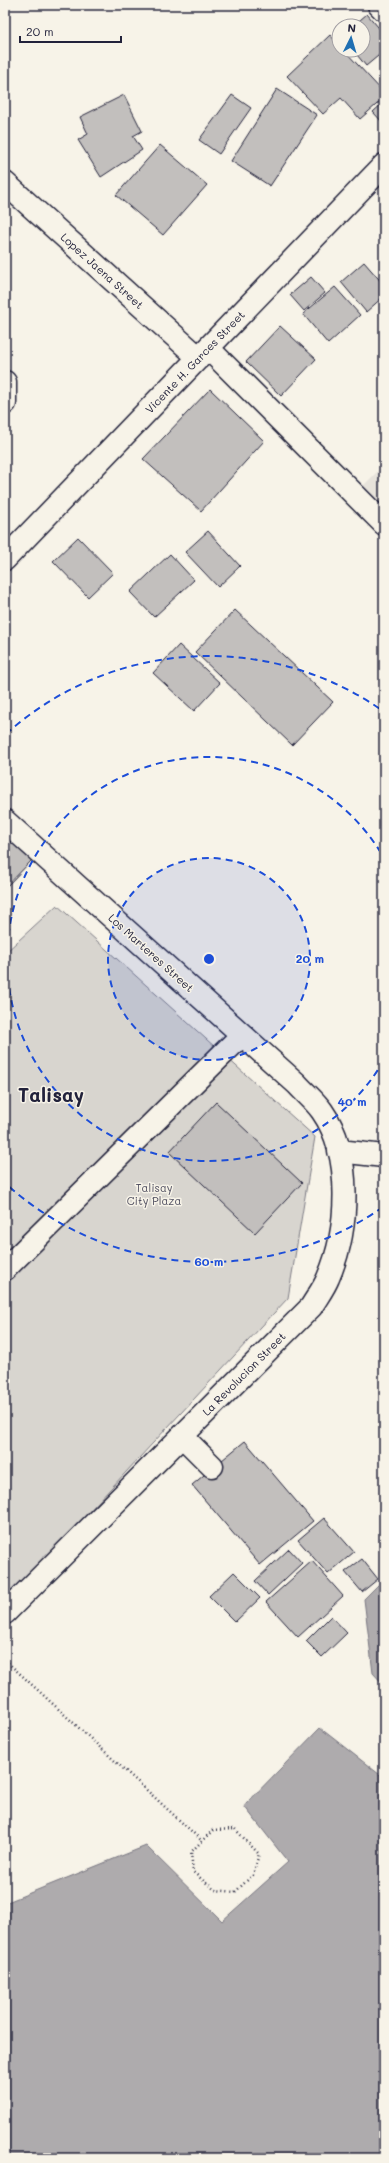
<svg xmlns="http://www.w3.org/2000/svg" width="389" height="2163" viewBox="0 0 389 2163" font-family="Mali,sans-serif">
<rect width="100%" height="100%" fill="#f7f3e8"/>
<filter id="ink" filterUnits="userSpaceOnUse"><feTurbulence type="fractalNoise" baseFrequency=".025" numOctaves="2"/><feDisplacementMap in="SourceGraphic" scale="8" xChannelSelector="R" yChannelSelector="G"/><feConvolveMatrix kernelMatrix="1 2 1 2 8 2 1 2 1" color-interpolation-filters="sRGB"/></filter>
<g filter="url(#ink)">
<path fill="#e7e3db" d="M 384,465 L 384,510 L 362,487 Z"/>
<path fill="#d8d5cf" stroke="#7d7c85" d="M 57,905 L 315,1137 L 288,1298 L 5,1602 L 5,953 Z"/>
<path fill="#aeabad" stroke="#76747f" d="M 384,1579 L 384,1685 L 373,1673 L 364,1599 Z
M 320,1728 L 384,1778 L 384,2158 L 5,2158 L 5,1903 L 146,1846 L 222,1921 L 288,1862 L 244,1806 Z"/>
<path fill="#c2bfbd" stroke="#22223b" d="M 367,14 L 384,34 L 384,51 L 366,66 L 353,50 L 363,50 L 363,26 L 353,26 Z
M 330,35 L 339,45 L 339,50 L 344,50 L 384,93 L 384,98 L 360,119 L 341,98 L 323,114 L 287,76 Z
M 277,89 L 317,115 L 270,186 L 231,161 Z
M 124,95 L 142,131 L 133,136 L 142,150 L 101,177 L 78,140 L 88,134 L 80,117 Z
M 232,95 L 251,108 L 219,154 L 199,140 Z
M 384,102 L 384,124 L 373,112 Z
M 160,145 L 207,185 L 163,235 L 116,195 Z
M 364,262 L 384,285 L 384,296 L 366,312 L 341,282 Z
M 311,277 L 325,293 L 304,311 L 290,295 Z
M 335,287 L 360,315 L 328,344 L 303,314 Z
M 280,326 L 316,359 L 281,396 L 246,362 Z
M 210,389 L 264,441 L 201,511 L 143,459 Z
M 208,531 L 240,566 L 218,587 L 185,552 Z
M 78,537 L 113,573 L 88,597 L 53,561 Z
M 170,554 L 194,580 L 154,617 L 130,592 Z
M 235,610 L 333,702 L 292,745 L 195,652 Z
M 179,645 L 220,683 L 194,711 L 153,673 Z
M 5,831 L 34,858 L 5,888 Z
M 216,1102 L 302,1183 L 255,1233 L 169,1152 Z
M 245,1441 L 313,1521 L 260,1565 L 192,1485 Z
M 324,1518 L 354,1552 L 328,1574 L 298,1540 Z
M 289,1549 L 302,1563 L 268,1595 L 255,1581 Z
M 362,1559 L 378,1579 L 362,1592 L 345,1572 Z
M 312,1561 L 343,1596 L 298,1637 L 266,1602 Z
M 234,1572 L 260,1598 L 235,1622 L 209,1596 Z
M 331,1616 L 347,1633 L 322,1657 L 306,1641 Z"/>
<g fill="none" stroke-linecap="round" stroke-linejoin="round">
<g stroke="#22223b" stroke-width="25">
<path id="minor" d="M 379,5 L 384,10
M 5,183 L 199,358
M 208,348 L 384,524
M 5,382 L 5,403
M 5,559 L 384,165
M 5,821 L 297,1084 C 305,1093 315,1101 322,1111 C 353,1155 349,1230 328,1278 C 324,1288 317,1297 311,1307 L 5,1613
M 339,1151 L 384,1156
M 5,1269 L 242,1035
M 182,1436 L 212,1466"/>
</g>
<path stroke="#22223b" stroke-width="2.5" stroke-dasharray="1 3" stroke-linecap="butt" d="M 5,1660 L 201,1840
M 235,1829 L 259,1854 L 253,1875 L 235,1892 L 215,1890 L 193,1872 L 191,1852 L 213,1830 Z"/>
<use href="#minor" stroke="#f7f3e8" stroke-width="22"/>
</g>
</g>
<circle cx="209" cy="959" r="101" fill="#1d4ed8" fill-opacity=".12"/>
<g fill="none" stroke="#1d4ed8" stroke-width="2" stroke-dasharray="7 5">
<circle cx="209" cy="959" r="101"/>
<path d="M384 1060A202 202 0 1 1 384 858"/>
<path d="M383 1207A303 303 0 0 1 6 1184M6 734A303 303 0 0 1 383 711"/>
</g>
<g text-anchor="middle" stroke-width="3" stroke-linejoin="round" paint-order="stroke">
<g font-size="11" fill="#22223b" stroke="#f7f3e8">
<text transform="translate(102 271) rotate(42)" y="4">Lopez Jaena Street</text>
<text transform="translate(195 362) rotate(-46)" y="4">Vicente H. Garces Street</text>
<text transform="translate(151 953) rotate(42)" y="4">Los Marteres Street</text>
<text transform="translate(244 1374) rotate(-45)" y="4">La Revolucion Street</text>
</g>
<g font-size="11" fill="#504f60" stroke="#f7f3e8">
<text x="154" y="1192">Talisay<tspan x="154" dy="13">City Plaza</tspan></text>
</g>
<g font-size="19" font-weight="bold" fill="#22223b" stroke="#f7f3e8">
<text x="51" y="1102">Talisay</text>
</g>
</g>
<circle cx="209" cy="959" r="6" fill="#1d4ed8" stroke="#f7f3e8" stroke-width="2"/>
<g font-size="12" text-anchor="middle" font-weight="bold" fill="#1d4ed8" stroke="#f7f3e8" stroke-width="3" stroke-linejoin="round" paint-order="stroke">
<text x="310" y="963">20 m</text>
<text x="352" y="1106">40 m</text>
<text x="209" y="1266">60 m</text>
</g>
<rect width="389" height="2163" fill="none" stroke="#f7f3e8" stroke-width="20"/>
<rect x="10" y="10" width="369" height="2143" fill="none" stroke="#22223b" stroke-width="1.5" filter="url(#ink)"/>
<g transform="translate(351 38) rotate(5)"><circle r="19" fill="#f7f3e8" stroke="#a29fa3"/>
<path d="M0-3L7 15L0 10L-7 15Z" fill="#1f6fb2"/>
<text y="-6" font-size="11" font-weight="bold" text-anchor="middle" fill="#22223b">N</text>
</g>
<path d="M20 36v6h101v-6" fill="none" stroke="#22223b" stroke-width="2"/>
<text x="26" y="36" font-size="12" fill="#22223b" stroke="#f7f3e8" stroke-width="3" paint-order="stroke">20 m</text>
</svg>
